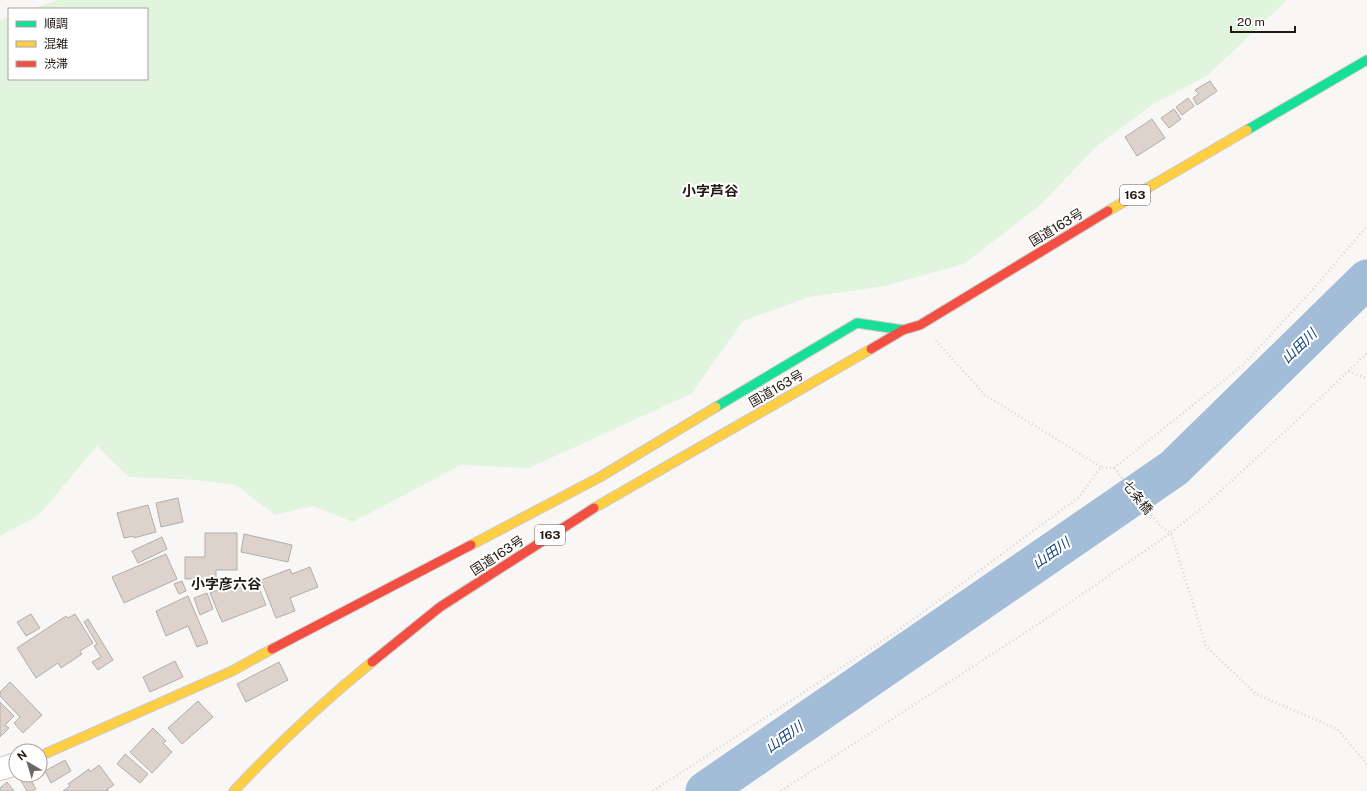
<svg xmlns="http://www.w3.org/2000/svg" width="1367" height="791" viewBox="0 0 1367 791" font-family="'Public Sans','Noto Sans JP',sans-serif">
<rect width="100%" height="100%" fill="#f9f7f5"/>
<path fill="#e1f4dd" d="M 58,0 L 1287,0 L 1207,76 L 1155,103 L 1099,144 L 1039,206 L 964,264 L 885,286 L 809,297 L 743,321 L 691,394 L 529,468 L 461,465 L 353,522 L 313,506 L 275,515 L 236,485 L 196,480 L 129,477 L 97,446 L 39,515 L 0,536 L 0,21 L 9,17 L 9,79 L 147,79 L 147,9 L 32,9 Z"/>
<g fill="none" stroke-linecap="round" stroke-linejoin="round">
<path stroke="#a3bcd8" stroke-width="39" d="M 705,791 L 1174,468 L 1367,279"/>
</g>
<path fill="#ddd2cc" stroke="#b3adaa" d="M 1210,81 L 1217,91 L 1197,105 L 1193,98 L 1199,94 L 1195,90 Z
M 1188,98 L 1194,106 L 1182,115 L 1176,107 Z
M 1174,109 L 1181,119 L 1169,128 L 1161,118 Z
M 1152,119 L 1165,138 L 1137,156 L 1125,137 Z
M 178,498 L 183,522 L 161,527 L 156,503 Z
M 148,505 L 156,532 L 134,538 L 134,536 L 124,538 L 117,513 Z
M 205,533 L 237,533 L 237,570 L 216,570 L 216,579 L 185,579 L 185,557 L 205,557 Z
M 244,534 L 292,545 L 288,562 L 241,552 Z
M 162,537 L 167,549 L 138,563 L 132,551 Z
M 166,554 L 177,579 L 124,603 L 112,577 Z
M 310,567 L 318,587 L 290,598 L 295,611 L 276,618 L 261,580 L 290,569 L 292,574 Z
M 254,576 L 266,605 L 222,622 L 210,593 Z
M 182,581 L 186,591 L 179,594 L 174,584 Z
M 207,593 L 213,609 L 200,615 L 194,598 Z
M 188,596 L 208,643 L 197,647 L 188,626 L 166,636 L 156,611 Z
M 31,614 L 40,628 L 26,636 L 17,622 Z
M 75,614 L 93,643 L 80,651 L 82,654 L 61,668 L 58,663 L 36,678 L 17,648 L 66,616 L 68,618 Z
M 88,619 L 113,660 L 98,670 L 92,662 L 101,657 L 94,646 L 97,644 L 84,622 Z
M 175,661 L 183,677 L 150,692 L 143,677 Z
M 279,662 L 288,680 L 246,702 L 237,684 Z
M 10,682 L 42,715 L 23,733 L 14,723 L 20,717 L 0,696 L 0,692 Z
M 198,701 L 213,717 L 182,744 L 168,728 Z
M 0,702 L 14,716 L 5,725 L 9,728 L 0,737 Z
M 153,728 L 166,741 L 163,743 L 172,752 L 152,773 L 130,752 Z
M 125,754 L 148,774 L 140,783 L 117,764 Z
M 65,760 L 71,771 L 51,783 L 45,771 Z
M 99,765 L 114,785 L 107,789 L 109,791 L 63,791 L 70,786 L 68,784 L 89,769 L 90,772 Z
M 27,775 L 28,775 L 36,789 L 32,791 L 27,791 L 20,779 Z
M 7,782 L 14,791 L 0,791 L 0,788 Z"/>
<g fill="none" stroke-linecap="round" stroke-linejoin="round">
<g stroke="#cec8c4" stroke-width="24">
<path id="street" d="M 0,769 L 16,764"/>
</g>
<g stroke="#cec8c4" stroke-width="11">
<path id="fast" d="M 1247,130 L 1367,60
M 716,407 L 857,323 L 903,330"/>
</g>
<g stroke="#cec8c4" stroke-width="11">
<path id="slow" d="M 1108,211 L 1247,130
M 594,508 L 871,349
M 471,545 L 600,477 L 716,407
M 40,756 L 232,671 L 272,649
M 234,791 C 277,745 324,701 372,662"/>
</g>
<g stroke="#cec8c4" stroke-width="11">
<path id="jam" d="M 871,349 L 903,330 L 920,325 L 1108,211
M 272,649 L 471,545
M 372,662 L 440,607 L 594,508"/>
</g>
<path stroke="#d6d4d3" stroke-width="2.5" stroke-dasharray="1 3" stroke-linecap="butt" d="M 936,341 L 985,395 L 1101,467
M 1349,371 L 1367,379
M 1114,468 L 1161,527 L 1171,533 L 1206,646 L 1256,694 L 1337,729 L 1367,764
M 653,791 L 896,632 L 1078,498 L 1101,467 L 1114,468 L 1242,366 L 1314,288 L 1367,226
M 781,791 L 1040,623 L 1171,533 L 1203,507 L 1290,427 L 1367,353"/>
<use href="#street" stroke="#fefefe" stroke-width="22"/>
<use href="#fast" stroke="#16e098" stroke-width="9"/>
<use href="#slow" stroke="#ffcf43" stroke-width="9"/>
<use href="#jam" stroke="#f24e42" stroke-width="9"/>
</g>
<g text-anchor="middle" stroke-width="4" stroke-linejoin="round" paint-order="stroke">
<g fill="#fff" stroke="#645e5a" stroke-width="1">
<rect x="1120" y="185" width="30" height="20" rx="3"/>
<rect x="535" y="525" width="30" height="20" rx="3"/>
</g>
<g font-size="12" font-weight="bold" fill="#221913">
<text x="1135" y="199">163</text>
<text x="550" y="539">163</text>
</g>
<g font-size="13" fill="#221913" stroke="#fff">
<text transform="translate(1056 227) rotate(-31)" y="5">国道163号</text>
<text transform="translate(776 388) rotate(-30)" y="5">国道163号</text>
<text transform="translate(1138 497) rotate(51)" y="5">七条橋</text>
<text transform="translate(497 555) rotate(-33)" y="5">国道163号</text>
</g>
<g font-size="14" font-weight="bold" fill="#221913" stroke="#fff">
<text x="710" y="196">小字芦谷</text>
<text x="226" y="589">小字彦六谷</text>
</g>
<g font-size="14" font-style="italic" fill="#12457a" stroke="#fff">
<text transform="translate(1299 346) rotate(-44)" y="5">山田川</text>
<text transform="translate(1051 553) rotate(-35)" y="5">山田川</text>
<text transform="translate(784 737) rotate(-35)" y="5">山田川</text>
</g>
</g>
<rect x="8" y="8" width="140" height="72" fill="#ffffff" stroke="#a7a3a1"/>
<rect x="16" y="21" width="20" height="6" fill="#16e098" stroke="#a7a3a1"/>
<text x="44" y="28" font-size="12" fill="#221913">順調</text>
<rect x="16" y="41" width="20" height="6" fill="#ffcf43" stroke="#a7a3a1"/>
<text x="44" y="48" font-size="12" fill="#221913">混雑</text>
<rect x="16" y="61" width="20" height="6" fill="#f24e42" stroke="#a7a3a1"/>
<text x="44" y="68" font-size="12" fill="#221913">渋滞</text>
<g transform="translate(28 763) rotate(322)"><circle r="19" fill="#ffffff" stroke="#a7a3a1"/>
<path d="M0-3L7 15L0 10L-7 15Z" fill="#6d6762"/>
<text y="-6" font-size="11" font-weight="bold" text-anchor="middle" fill="#221913">N</text>
</g>
<path d="M1231 26v6h64v-6" fill="none" stroke="#221913" stroke-width="2"/>
<text x="1237" y="26" font-size="12" fill="#221913" stroke="#ffffff" stroke-width="3" paint-order="stroke">20 m</text>
</svg>
